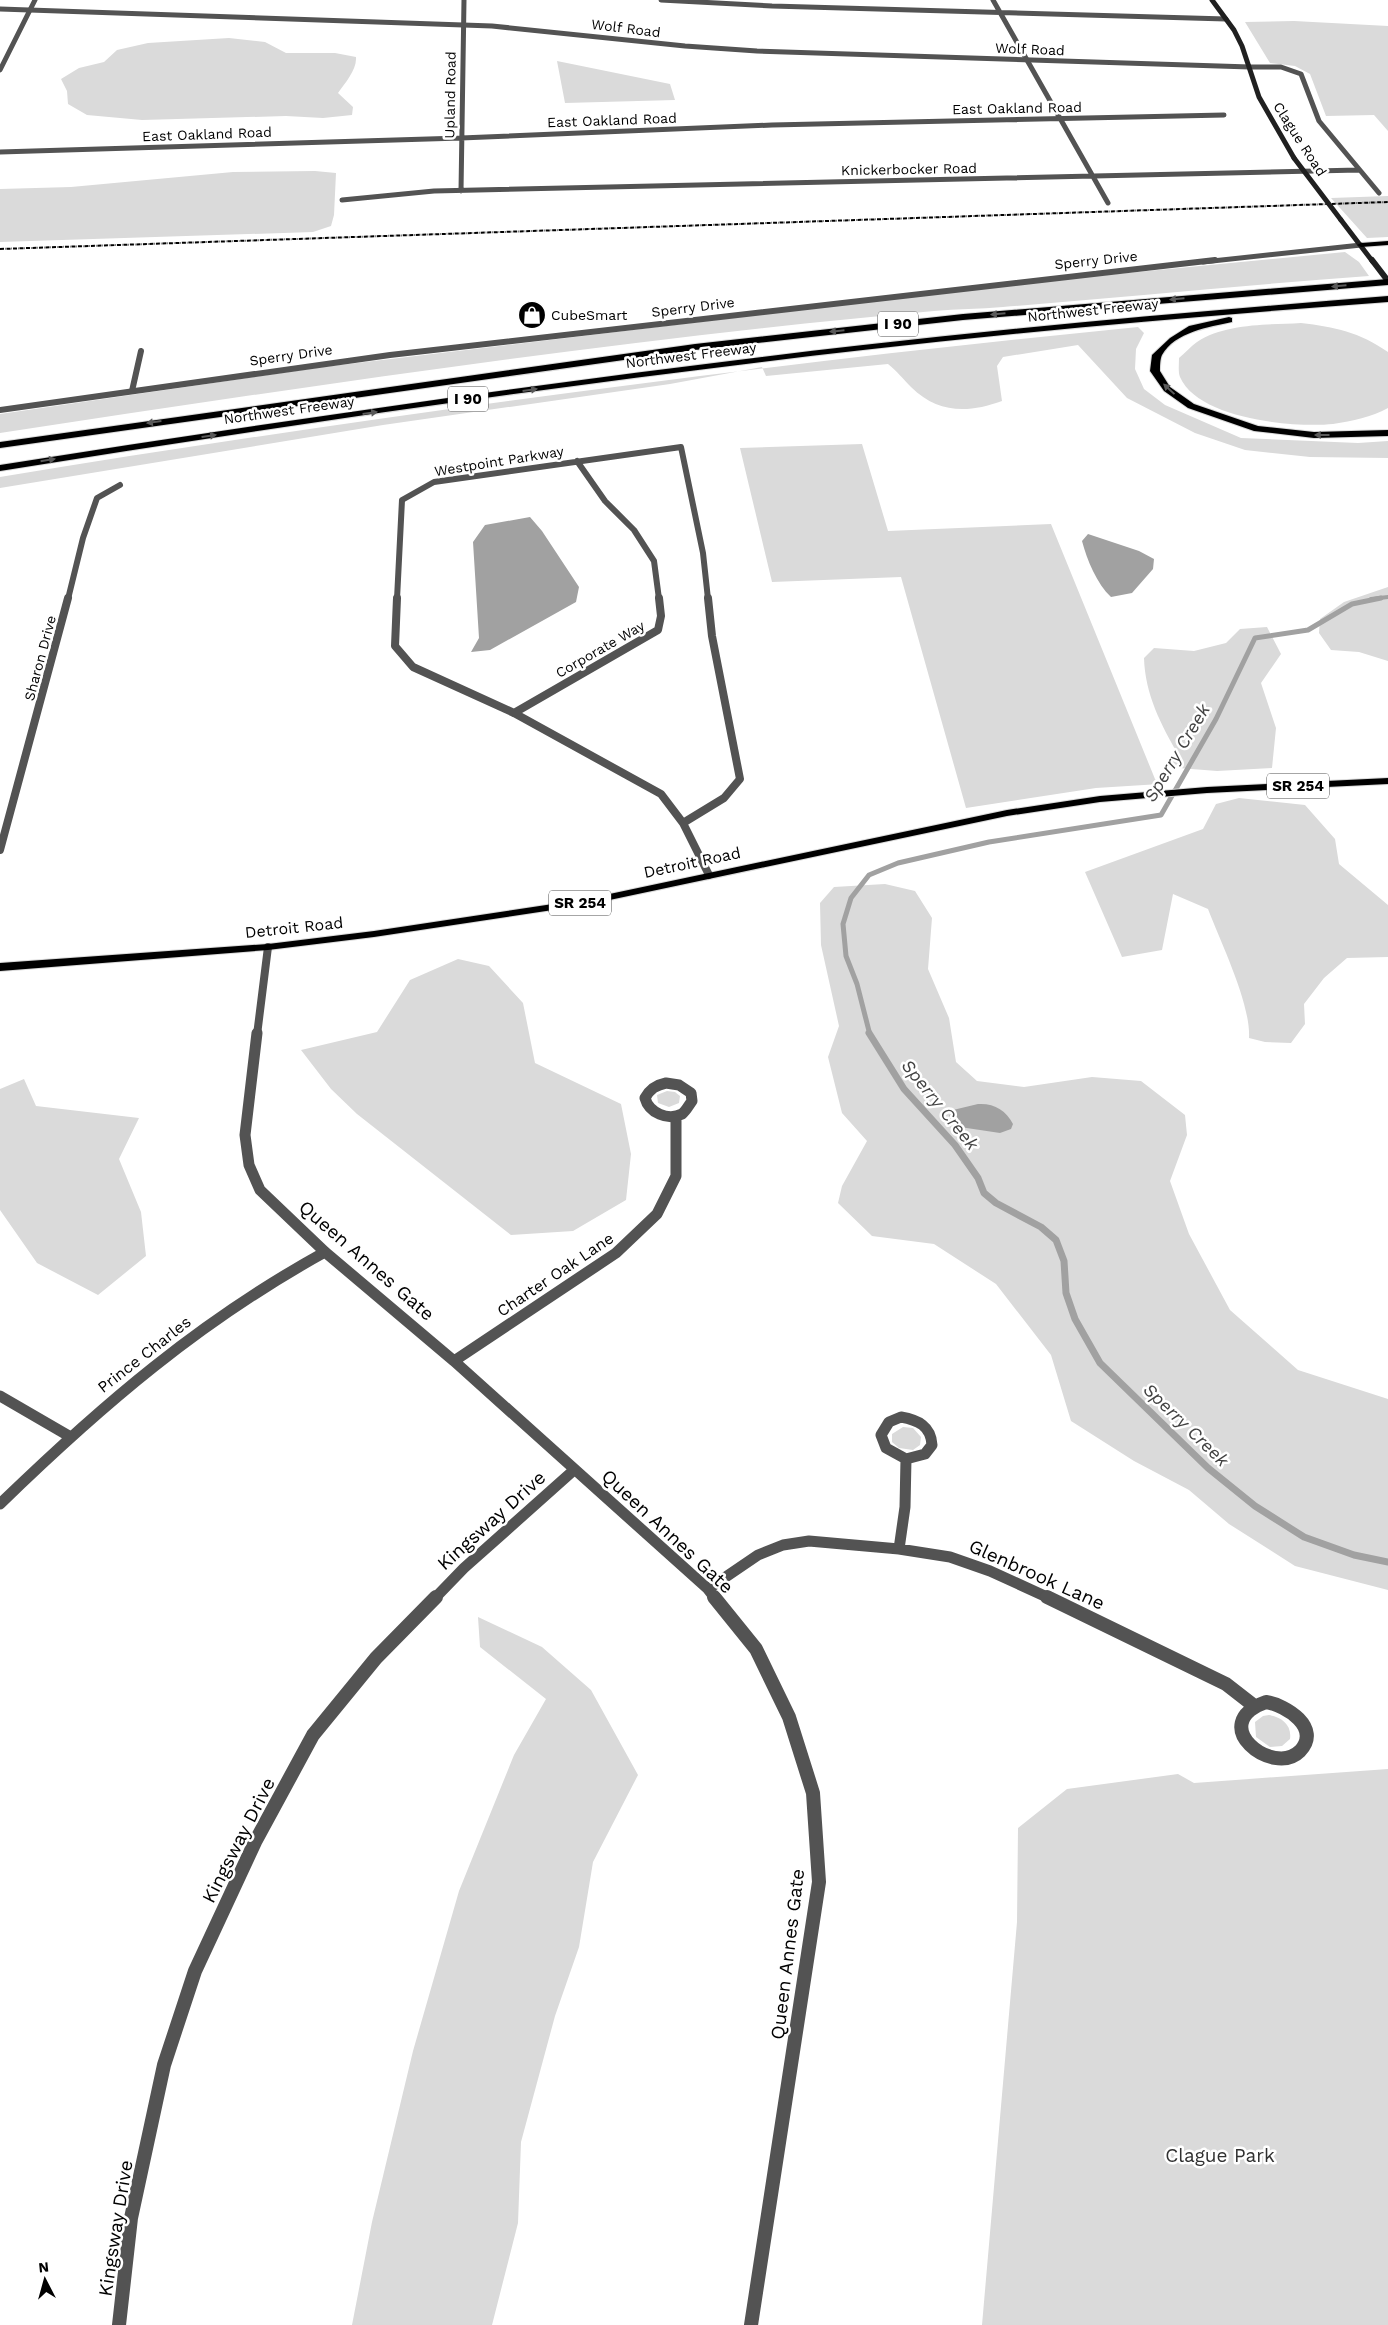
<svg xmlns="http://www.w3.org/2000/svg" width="1388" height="2325" viewBox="0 0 1388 2325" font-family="'Work Sans',sans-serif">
<rect width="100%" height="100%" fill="#fff"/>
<path fill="#dadada" d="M 1294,21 L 1388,26 L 1388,131 L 1374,115 L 1326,116 L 1310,74 L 1295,66 L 1270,63 L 1245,22 Z
M 229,38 L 265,42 L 286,53 L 335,53 L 356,57 C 357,70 345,83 338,93 L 353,107 L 352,115 L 323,118 L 286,116 L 142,120 L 87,115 L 68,104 L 67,91 L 61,79 L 79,68 L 104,62 L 117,50 L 148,43 Z
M 557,61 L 670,84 L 675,100 L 565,103 Z
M 315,171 L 336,173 L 334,215 L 331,226 L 313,232 L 0,242 L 0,189 L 71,187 L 233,172 Z
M 1388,196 L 1388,237 L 1367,238 L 1331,198 Z
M 1345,252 L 1359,262 L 1369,276 C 1247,285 1125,297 1003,307 C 980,309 957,309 934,311 C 621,339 310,386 0,433 L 0,414 L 323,367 L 1034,282 Z
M 1301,323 C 1335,327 1359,332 1388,352 L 1388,408 C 1371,417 1353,421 1333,424 C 1294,428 1198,419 1180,377 C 1178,372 1179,364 1179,358 C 1185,353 1191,346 1197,342 C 1226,323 1268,325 1301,323 Z
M 1138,327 L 1144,333 L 1136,349 L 1135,369 L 1144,389 L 1165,405 L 1241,438 L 1358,443 L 1388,441 L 1388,458 L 1310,457 L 1245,450 L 1195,433 L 1127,398 L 1078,345 L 1003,357 L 997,366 L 1002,401 C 969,413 938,414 911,387 C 903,379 897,371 888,364 L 766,376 L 762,367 L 670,384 L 383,425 L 0,488 L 0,477 C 378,415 757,365 1138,327 Z
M 862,444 L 888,531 L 1051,524 L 1155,779 L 1160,784 L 1096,788 L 966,808 L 901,577 L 772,582 L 740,448 Z
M 1388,587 L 1388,661 L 1359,652 L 1331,650 L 1319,633 L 1320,619 L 1344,602 Z
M 1267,627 L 1281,654 L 1261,683 L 1276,728 L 1272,768 L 1217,771 L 1166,767 L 1179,756 C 1161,725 1145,694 1144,658 L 1154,648 L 1194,651 L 1226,643 L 1240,629 Z
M 1239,798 L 1305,805 L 1335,839 L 1339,864 L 1388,905 L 1388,957 L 1347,958 L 1324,978 L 1304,1004 L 1305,1024 L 1291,1043 L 1265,1042 L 1249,1038 C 1251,1004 1221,943 1208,909 L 1173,894 L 1162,950 L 1122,957 L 1085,872 L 1203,829 L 1216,804 Z
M 885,884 L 915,891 L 932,918 L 928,969 L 949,1018 L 956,1062 L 977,1081 L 1024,1087 L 1092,1077 L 1141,1081 L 1185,1115 L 1187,1135 L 1170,1181 L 1189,1234 L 1230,1310 L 1298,1370 L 1388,1399 L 1388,1590 L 1295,1566 L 1229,1524 L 1189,1490 L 1134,1461 L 1071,1421 L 1051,1355 L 996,1284 L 934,1244 L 872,1236 L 838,1203 L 842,1186 L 867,1141 L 842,1113 L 828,1057 L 839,1026 L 821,945 L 820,903 L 834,887 Z
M 458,959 L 489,966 L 523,1003 L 535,1063 L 621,1104 L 631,1154 L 626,1200 L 573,1231 L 511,1235 L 357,1114 L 331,1089 L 301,1050 L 377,1032 L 410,980 Z
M 24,1079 L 36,1106 L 139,1118 L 119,1159 L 141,1212 L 146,1256 L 98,1295 L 37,1263 L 0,1210 L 0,1089 Z
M 667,1091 L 675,1092 L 680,1096 L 679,1103 L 669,1107 L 658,1103 L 657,1095 Z
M 903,1427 L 913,1428 L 921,1437 L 920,1445 L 913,1450 L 899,1448 L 892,1442 L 892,1434 Z
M 478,1617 L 542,1647 L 591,1690 L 638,1775 L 593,1862 L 579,1947 L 555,2016 L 521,2142 L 518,2223 L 492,2325 L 352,2325 L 372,2222 L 413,2051 L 459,1891 L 514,1755 L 546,1699 L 480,1647 Z
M 1269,1715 C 1282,1717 1292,1725 1290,1739 L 1282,1746 L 1270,1747 L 1256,1737 L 1255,1722 L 1263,1716 Z
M 1388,1769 L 1388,2325 L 982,2325 L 1017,1922 L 1018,1828 L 1067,1789 L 1178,1774 L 1194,1783 Z"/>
<path fill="#a1a1a1" d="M 530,517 L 542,531 L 579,587 L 576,602 L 490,650 L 471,652 L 479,638 L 473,542 L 485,525 Z
M 1088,534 L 1139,551 L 1154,559 L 1153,569 L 1132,593 L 1111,597 C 1097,584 1087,560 1082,541 Z
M 978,1104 C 994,1103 1006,1110 1013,1124 L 1011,1129 L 1000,1133 L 960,1127 L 949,1116 L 953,1110 Z"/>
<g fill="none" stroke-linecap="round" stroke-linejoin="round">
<path stroke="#a1a1a1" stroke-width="4" d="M 1371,599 L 1388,597"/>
<path stroke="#a1a1a1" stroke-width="5" d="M 870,1035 L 857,984 L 846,956 L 843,924 L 851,898 L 869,875 L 898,863 L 989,842 L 1161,815 L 1216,719 L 1255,638 L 1308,630 L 1352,604 L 1381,598"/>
<path stroke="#a1a1a1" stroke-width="7" d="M 869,1033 L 904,1089 L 955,1145 L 978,1178 L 984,1193 L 996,1203 L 1041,1227 L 1056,1240 L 1064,1261 L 1066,1293 L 1075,1319 L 1100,1363 L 1208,1468 L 1255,1506 L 1304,1537 L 1354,1555 L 1388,1562"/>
<g stroke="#dbdbdb" stroke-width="2">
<path id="primary" d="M 1388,778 L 1388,784 L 1207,793 L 1100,802 L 1007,816 L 586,905 L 374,937 L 268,950 L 0,971 L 0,963 L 268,944 L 374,931 L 586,899 L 1007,810 L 1100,796 L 1207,787 Z"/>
</g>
<g stroke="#dbdbdb" stroke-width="2">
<path id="motorway" d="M 1388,241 L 1388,245 L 1361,247 L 1357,245 L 1361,243 Z
M 1388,279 L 1388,285 L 963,320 L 695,350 L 0,448 L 0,442 L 695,344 L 963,314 Z
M 1388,296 L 1388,302 C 1213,315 1038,330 863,350 C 574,383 287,425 0,471 L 0,465 C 287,420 574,378 863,345 C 1038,325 1213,310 1388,296 Z
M 1229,317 L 1232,318 L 1232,322 C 1209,327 1175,332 1162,355 C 1160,359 1160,367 1160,371 L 1170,387 L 1194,404 L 1258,426 L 1314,432 L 1388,430 L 1388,436 L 1314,438 L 1254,431 L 1188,408 L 1164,391 L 1150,371 L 1152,355 L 1170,338 L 1189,326 Z"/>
</g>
<path stroke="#535353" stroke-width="5" d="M 661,0 L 772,6 L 1226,19
M 993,0 L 1108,203
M 1250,67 L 1281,67 L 1301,74 L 1319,121 L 1379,193
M 0,70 L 35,0
M 0,152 L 461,138 L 772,125 L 1224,115
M 461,191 L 464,0
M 342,200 L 434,191 L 1359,170"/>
<path stroke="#535353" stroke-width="6" d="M 132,391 L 141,351
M 577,461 L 605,501 L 634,530 L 654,561 L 659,599
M 68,599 L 83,538 L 97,498 L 120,485
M 397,599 L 402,500 L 434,482 L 681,447 L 703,553 L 708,599"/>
<path stroke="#535353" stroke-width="8" d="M 397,598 L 395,646 L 413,667 L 514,713 L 661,794 L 683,823
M 514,713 L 658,630 L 661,616 L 659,598
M 683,823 L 709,875
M 683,823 L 724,798 L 740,779 L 712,636 L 708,598
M 0,850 L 68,598
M 257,1035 L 268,947"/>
<path stroke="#535353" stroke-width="11" d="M 257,1033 L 245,1135 L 249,1165 L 260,1190 L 325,1252 L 454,1361 L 708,1589 L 715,1598
M 666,1083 L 679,1085 L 691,1093 L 692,1101 C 689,1105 686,1111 682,1114 C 668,1121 649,1113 645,1098 C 650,1089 656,1085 666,1083 Z
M 454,1361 L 616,1253 L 657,1214 L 676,1176 L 676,1116
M 0,1396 L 69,1436
M 901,1417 C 918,1420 931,1426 932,1445 L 925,1454 L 906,1459 L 886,1448 L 881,1435 L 889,1422 Z
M 0,1504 C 102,1405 200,1321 325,1252
M 899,1549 L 905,1507 L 906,1459
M 708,1589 L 758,1555 L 783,1545 L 809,1541 L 899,1549 L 950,1557 L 990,1571 L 1049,1598
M 435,1598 L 464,1568 L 574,1470"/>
<path stroke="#535353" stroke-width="14" d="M 714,1597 L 756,1649 L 789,1717 L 813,1793 L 819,1882 L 751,2325
M 1047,1597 L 1226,1684 L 1253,1705
M 1266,1702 C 1286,1705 1322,1728 1300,1751 C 1273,1778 1205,1724 1266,1702 Z
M 119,2325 L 131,2218 L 164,2065 L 195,1971 L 255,1842 L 313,1735 L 376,1658 L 436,1597"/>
<path stroke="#535353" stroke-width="5" d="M 0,9 L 492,26 L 685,46 L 757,51 L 1250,67
M 1203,262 L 1361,245"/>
<path stroke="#535353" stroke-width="6" d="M 0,410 L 390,355 L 1215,260"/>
<path stroke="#202020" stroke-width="5" d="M 1212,0 L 1234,30 L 1242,46 L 1259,97 L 1294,158
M 1341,220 L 1373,262"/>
<path stroke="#202020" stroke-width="6" d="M 1372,260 L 1388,281"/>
<use href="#primary" fill="#000" fill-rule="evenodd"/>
<use href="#motorway" fill="#000" fill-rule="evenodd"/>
<path stroke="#000" stroke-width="2" stroke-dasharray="4 1 0.5 1" stroke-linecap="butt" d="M 0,249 L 1388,202"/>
<path stroke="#202020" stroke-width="5" d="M 1294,158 L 1341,220"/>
</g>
<defs><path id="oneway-solid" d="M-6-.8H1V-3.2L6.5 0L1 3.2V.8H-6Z" transform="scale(1.25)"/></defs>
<g fill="#595959">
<use href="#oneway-solid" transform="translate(1339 286) rotate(175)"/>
<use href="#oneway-solid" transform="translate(1177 299) rotate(175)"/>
<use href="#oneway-solid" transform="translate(998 314) rotate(175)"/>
<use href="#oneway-solid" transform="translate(837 331) rotate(174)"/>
<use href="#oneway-solid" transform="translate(1169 389) rotate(-137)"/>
<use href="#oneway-solid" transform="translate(530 390) rotate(-8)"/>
<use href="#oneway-solid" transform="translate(370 413) rotate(-8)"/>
<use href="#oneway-solid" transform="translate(154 422) rotate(172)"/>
<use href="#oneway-solid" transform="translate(1322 435) rotate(-180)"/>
<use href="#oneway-solid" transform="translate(209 436) rotate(-8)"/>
<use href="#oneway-solid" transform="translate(48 460) rotate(-9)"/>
</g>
<defs>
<g id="shop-disc" transform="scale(1.4375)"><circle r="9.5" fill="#000" stroke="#fff"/><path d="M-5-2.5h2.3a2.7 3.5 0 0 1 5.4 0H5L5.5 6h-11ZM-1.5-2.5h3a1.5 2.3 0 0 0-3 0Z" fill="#fff"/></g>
</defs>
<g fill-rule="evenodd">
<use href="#shop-disc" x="532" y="315"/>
</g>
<g text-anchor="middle" stroke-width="5" stroke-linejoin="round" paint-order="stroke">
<g font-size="14" fill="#000" stroke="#fff">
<text transform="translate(626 28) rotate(7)" y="5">Wolf Road</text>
<text transform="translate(1030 49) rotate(2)" y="5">Wolf Road</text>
<text transform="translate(450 95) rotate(-89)" y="5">Upland Road</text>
<text transform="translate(1017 108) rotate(-1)" y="5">East Oakland Road</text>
<text transform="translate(612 120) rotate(-2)" y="5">East Oakland Road</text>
<text transform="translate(207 134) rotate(-2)" y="5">East Oakland Road</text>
<text transform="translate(1300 139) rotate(57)" y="5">Clague Road</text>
<text transform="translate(909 169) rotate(-1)" y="5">Knickerbocker Road</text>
<text transform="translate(1096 260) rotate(-6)" y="5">Sperry Drive</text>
<text transform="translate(693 307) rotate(-7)" y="5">Sperry Drive</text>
<text transform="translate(1093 310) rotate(-6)" y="5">Northwest Freeway</text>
<text transform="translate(291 355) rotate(-8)" y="5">Sperry Drive</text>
<text transform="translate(691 355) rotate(-7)" y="5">Northwest Freeway</text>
<text transform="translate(289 410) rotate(-8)" y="5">Northwest Freeway</text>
<text transform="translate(499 461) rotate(-9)" y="5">Westpoint Parkway</text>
<text transform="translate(600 649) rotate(-30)" y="5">Corporate Way</text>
<text transform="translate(40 658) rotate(-75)" y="5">Sharon Drive</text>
</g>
<g font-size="14" fill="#000" stroke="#fff" text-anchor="start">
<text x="551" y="320">CubeSmart</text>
</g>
<g fill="#fff" stroke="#4c4c4c" stroke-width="1">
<rect x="878" y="311.5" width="40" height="25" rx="4"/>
<rect x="448" y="386.5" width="40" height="25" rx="4"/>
<rect x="1267" y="773.5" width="62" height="25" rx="4"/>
<rect x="549" y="890.5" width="62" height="25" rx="4"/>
</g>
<g font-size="15" font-weight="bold" fill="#000">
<text x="898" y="329">I 90</text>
<text x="468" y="404">I 90</text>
<text x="1298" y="791">SR 254</text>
<text x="580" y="908">SR 254</text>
</g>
<g font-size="16" fill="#000" stroke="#fff">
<text transform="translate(692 862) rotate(-12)" y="6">Detroit Road</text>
<text transform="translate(294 927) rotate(-6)" y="6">Detroit Road</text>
<text transform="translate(555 1274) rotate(-34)" y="6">Charter Oak Lane</text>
<text transform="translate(144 1354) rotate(-38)" y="6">Prince Charles</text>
</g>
<g font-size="18" font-style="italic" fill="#424242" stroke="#fff">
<text transform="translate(1177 753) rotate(-59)" y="6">Sperry Creek</text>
<text transform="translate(940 1105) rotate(51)" y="6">Sperry Creek</text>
<text transform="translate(1186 1425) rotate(44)" y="6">Sperry Creek</text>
</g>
<g font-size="19" fill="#000" stroke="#fff">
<text transform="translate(367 1260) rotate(41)" y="7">Queen Annes Gate</text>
<text transform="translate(491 1520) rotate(-42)" y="7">Kingsway Drive</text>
<text transform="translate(668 1531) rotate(43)" y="7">Queen Annes Gate</text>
<text transform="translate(1037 1574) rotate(24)" y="7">Glenbrook Lane</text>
<text transform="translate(238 1840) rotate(-63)" y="7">Kingsway Drive</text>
<text transform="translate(787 1954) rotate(-83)" y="7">Queen Annes Gate</text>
<text transform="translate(115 2228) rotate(-81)" y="7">Kingsway Drive</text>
</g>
<g font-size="19" fill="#313131" stroke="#fff">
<text x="1220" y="2162">Clague Park</text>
</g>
</g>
<g transform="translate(45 2280) rotate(354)" stroke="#ffffff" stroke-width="4" paint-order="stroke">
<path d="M0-4L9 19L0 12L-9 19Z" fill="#000000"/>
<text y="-8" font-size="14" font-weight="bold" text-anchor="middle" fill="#000000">N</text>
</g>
</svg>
